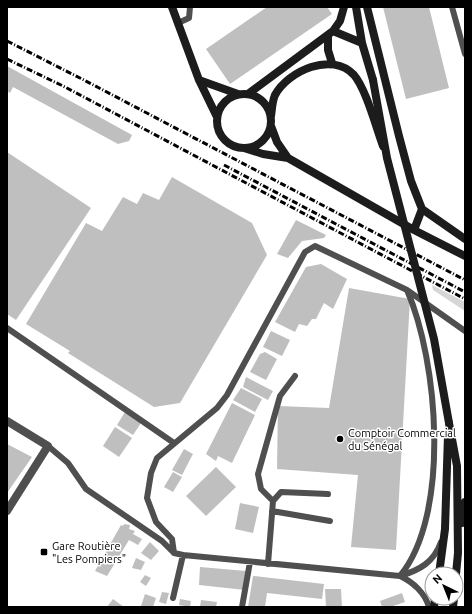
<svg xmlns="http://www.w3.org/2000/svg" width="472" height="614" viewBox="0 0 472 614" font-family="Ubuntu,sans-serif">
<rect width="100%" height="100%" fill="#fff"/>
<path fill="#d6d6d6" d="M 432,285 L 465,302 L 465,311 L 433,290 Z"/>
<path fill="#bfbfbf" d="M 267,7 L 327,7 L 332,14 L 230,84 L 206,49 Z
M 383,7 L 429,7 L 449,88 L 406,99 Z
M 7,66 L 132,135 L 129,141 L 118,144 L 13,87 L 10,93 L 7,91 Z
M 7,152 L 91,208 L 16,320 L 7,314 Z
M 172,177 L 252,223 L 267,255 L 180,403 L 154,407 L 68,353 L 70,351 L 26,324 L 86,223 L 102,231 L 123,197 L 137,204 L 143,193 L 159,200 Z
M 296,220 L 326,235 L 324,238 L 302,241 L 288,258 L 277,254 Z
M 321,264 L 347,279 L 333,309 L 324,303 L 316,319 L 312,319 L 307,326 L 299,324 L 295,332 L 275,322 L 306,267 Z
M 349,288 L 410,299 L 396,550 L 351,547 L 358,475 L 277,469 L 278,406 L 329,408 Z
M 271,331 L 290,340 L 282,356 L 263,347 Z
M 265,352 L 277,359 L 266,380 L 250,372 L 260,354 Z
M 246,377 L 273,391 L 268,400 L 243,387 Z
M 241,388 L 262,399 L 255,412 L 233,400 Z
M 232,403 L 255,415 L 232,463 L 218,456 L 216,461 L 206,454 Z
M 125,412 L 141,423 L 133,435 L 117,425 Z
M 115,427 L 132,438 L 119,457 L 103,446 Z
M 7,444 L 32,457 L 7,493 Z
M 184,449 L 193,454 L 182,475 L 172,470 Z
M 216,467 L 236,487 L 206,516 L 186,496 Z
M 173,472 L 182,477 L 173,492 L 164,487 Z
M 240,503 L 259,507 L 253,533 L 235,529 Z
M 124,524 L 130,525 L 129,529 L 135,531 L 133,534 L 142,539 L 138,545 L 129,540 L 107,576 L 95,571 L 121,525 L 123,526 Z
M 150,542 L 159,551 L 151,560 L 141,553 Z
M 136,558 L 145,562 L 141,570 L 132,568 Z
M 200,567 L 246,571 L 245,590 L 199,585 Z
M 145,575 L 151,578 L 146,586 L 140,582 Z
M 253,576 L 324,584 L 322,599 L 267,593 L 265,607 L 248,607 Z
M 325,589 L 341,589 L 342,607 L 326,607 Z
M 162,592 L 169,593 L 166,604 L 159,602 Z
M 402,593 L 405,602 L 390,607 L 382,607 L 380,601 Z
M 145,594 L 156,598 L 153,607 L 141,606 Z
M 113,599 L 124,607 L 107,607 Z
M 180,599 L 191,601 L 190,607 L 179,605 Z
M 201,600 L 217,602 L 216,607 L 200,607 Z"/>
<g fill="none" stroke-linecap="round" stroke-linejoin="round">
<path stroke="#4f4f4f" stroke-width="6" d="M 452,7 L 465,54
M 178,23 L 189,18 L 190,7
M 7,328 L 174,443
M 48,446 L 68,463 L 86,489 L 162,541 L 174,553 L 183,555 L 400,576 C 413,582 425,593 429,607
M 273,501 L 261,489 L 258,474 L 280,396 L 295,376
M 272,511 L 330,521
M 174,553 L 172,539 L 156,522 L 147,498 L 151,473 L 157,458 L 217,408 L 227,395 L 305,252 L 315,246 L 407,290 L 465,331
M 268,564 L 273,501 L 281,492 L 328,494
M 400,576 C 451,514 438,361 407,290
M 400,576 C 420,570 434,562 441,542
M 173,598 L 183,555
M 242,607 L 250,562"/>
<path stroke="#4f4f4f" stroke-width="8" d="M 7,421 L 48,446 L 7,511"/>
<path stroke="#1c1c1c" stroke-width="8" d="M 172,7 L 199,80 L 217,117
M 356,7 L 362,43 L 373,80
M 367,7 L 399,136 L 411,181 L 422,209 L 465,239
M 333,31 L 362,43
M 328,35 L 328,50 L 332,63
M 199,80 L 238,94
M217 121a27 27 0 1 1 54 0a27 27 0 1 1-54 0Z
M 248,94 L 333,31 L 340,21 L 344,7
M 271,116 C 272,110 272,102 275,95 C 288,71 332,51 354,75 C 366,89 376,127 383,146
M 271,126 L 277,142 L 288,158
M 244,148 L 263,154 L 288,158 L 414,230 L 465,256
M 414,230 L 422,209
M 449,423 L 457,466 L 458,553 L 456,574
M 462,523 L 465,502
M 439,574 L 445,529 L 448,435
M 434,607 L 435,598
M 453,607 L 454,598"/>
<path stroke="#000" stroke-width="3" stroke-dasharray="6 2 1 2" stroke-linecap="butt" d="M 7,41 L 82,79 L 465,280
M 7,59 L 65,87 L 465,299
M 224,165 L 465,292"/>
<path stroke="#1c1c1c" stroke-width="8" d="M 373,80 L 387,158 L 434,339 L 449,423"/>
</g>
<g fill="#000" stroke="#fff" stroke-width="1.5">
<circle cx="340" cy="439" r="4"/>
<rect x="40" y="548" width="8" height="8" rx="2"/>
</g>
<g text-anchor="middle" stroke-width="3" stroke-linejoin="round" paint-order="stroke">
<g font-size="11" fill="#000" stroke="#fff" text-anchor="start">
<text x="348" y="437">Comptoir Commercial<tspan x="348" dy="13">du Sénégal</tspan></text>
<text x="52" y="550">Gare Routière<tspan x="52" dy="13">"Les Pompiers"</tspan></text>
</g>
</g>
<rect width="472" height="614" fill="none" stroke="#000000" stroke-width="16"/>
<g transform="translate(444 586) rotate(317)"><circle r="19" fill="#ffffff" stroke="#999999"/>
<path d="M0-3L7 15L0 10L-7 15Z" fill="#000000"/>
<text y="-6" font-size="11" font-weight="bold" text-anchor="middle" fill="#000000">N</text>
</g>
</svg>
